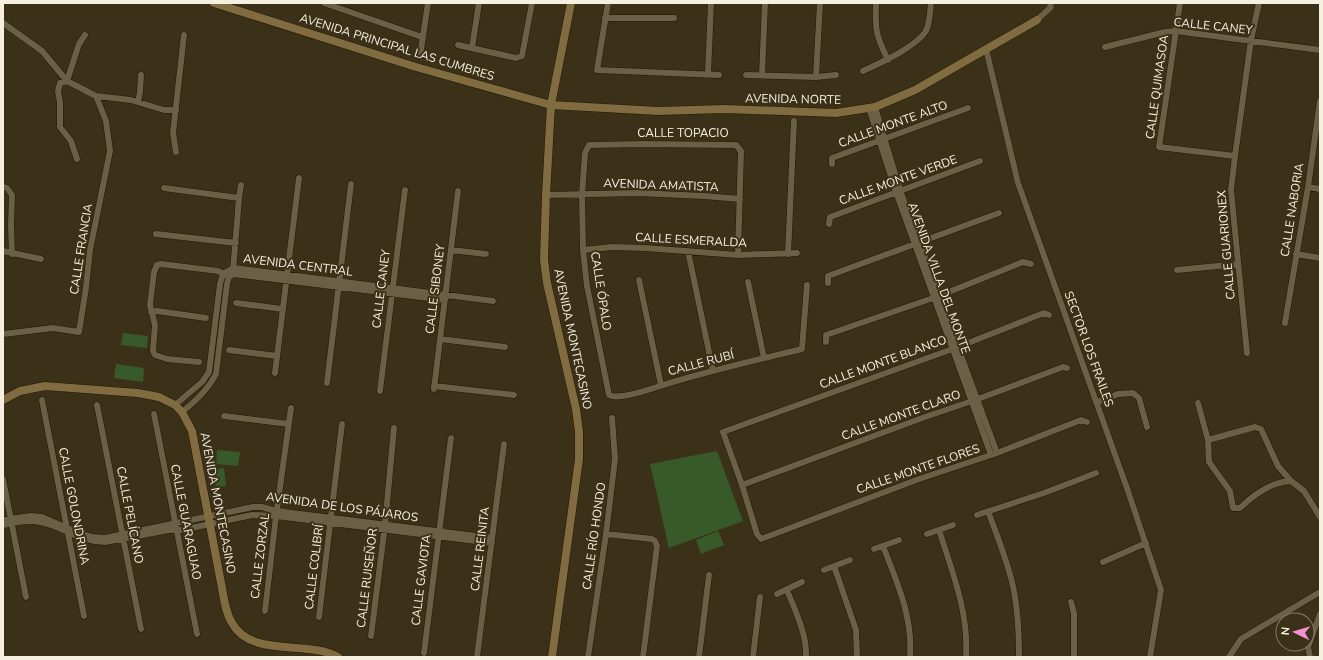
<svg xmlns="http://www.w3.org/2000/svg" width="1323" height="660" viewBox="0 0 1323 660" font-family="'Nunito Sans',sans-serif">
<rect width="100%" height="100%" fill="#3b3118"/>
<path fill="#385929" d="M 123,333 L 148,336 L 147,348 L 121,345 Z
M 116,364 L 144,368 L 143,382 L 114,378 Z
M 217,450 L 240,452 L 238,466 L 216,464 Z
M 717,451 L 743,521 L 669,548 L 650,464 Z
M 224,468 L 226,486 L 216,487 L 214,469 Z
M 718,531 L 724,545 L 701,554 L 696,540 Z"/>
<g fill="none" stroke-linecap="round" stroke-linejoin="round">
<g stroke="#221902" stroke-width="7">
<path id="street" d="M 324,3 L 422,37
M 608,3 L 597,70 L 719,75
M 876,3 C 875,30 876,36 888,60
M 1180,3 L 1159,147 L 1235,156
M 605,18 L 674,18
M 1037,20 L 1051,7 L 1050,3
M 3,23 L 42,51 L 67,81 L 96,96 L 131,100 L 164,110 L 176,110
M 458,45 L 516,58 L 522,56 L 532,3
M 1105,47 L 1165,32 L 1176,31 L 1320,50
M 472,48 L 479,3
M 986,49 L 1018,183 L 1128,491 L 1161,590 L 1150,657
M 420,56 L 428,3
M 863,71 C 880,63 916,47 926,31 C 930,22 930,12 931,3
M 708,74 L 711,3
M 746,75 L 816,77 L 836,75
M 762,75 L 765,3
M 816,77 L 820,3
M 138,102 L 140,92 L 141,75
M 875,107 L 900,190 L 997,453
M 869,108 L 896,192 L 991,455
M 176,152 L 173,133 L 184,35
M 77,159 L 71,141 L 60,127 L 60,103 L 58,91 L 60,83 L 67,81 L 79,44 L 85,35
M 832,164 L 832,158 L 968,108
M 4,187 L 7,188 L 12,195 L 11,225 L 12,254
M 1308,187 L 1320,189
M 164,188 L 239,198
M 546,195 L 638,193 L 704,196 L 740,199
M 829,224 L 830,217 L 980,161
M 156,234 L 236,243
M 451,250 L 486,254
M 583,250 L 612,247 L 645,248 L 738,255 L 797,253
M 3,251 L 41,259
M 688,251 L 713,371
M 788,254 L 794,121
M 1296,254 L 1320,258
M 738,255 L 741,151 L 736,145 L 644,144 L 589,145 L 585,153 L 582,195 L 583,250 L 587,286 L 609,395 C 618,400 644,391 654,388 C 702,372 753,361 802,349 L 807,285
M 1177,270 L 1238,264
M 233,271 L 239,198 L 241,185
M 639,280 L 661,385
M 748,282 L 764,358
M 828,283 L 828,276 L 999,213
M 236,303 L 282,309
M 151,312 L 157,311 L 206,318
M 1049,315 L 1044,313 L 958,347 L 723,432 L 742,485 L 757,534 L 761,539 L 919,479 L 997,453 L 1081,420 L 1087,422
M 1285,323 L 1308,187 L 1320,101
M 3,334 L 53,328 L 79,332 L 86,288 L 90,250 L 110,151 L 106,121 L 96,96
M 440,339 L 505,347
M 826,342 L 826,335 L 939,296 L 1023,262 L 1031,264
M 229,350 L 277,356
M 1247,353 L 1231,190 L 1235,156 L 1251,40 L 1259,3
M 199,362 L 167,359 L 155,355 L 153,351 L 155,325 L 150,305 L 154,272 L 157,265 L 161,264 L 218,271 L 226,275
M 275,373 L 299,178
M 327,383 L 351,184
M 434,386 L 514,395
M 434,389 L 458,191
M 380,391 L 405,190
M 42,400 L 84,616
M 1097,402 L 1118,394 L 1133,393 L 1139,398 L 1147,427
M 1198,403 L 1208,440 L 1209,462 L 1230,491 L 1233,508 L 1240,508 C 1253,495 1271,482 1291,481
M 97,405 L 141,629
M 175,405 L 202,382 L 209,372 L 220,284 L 223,274 L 234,268 L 493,301
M 182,412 C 196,401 208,390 216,374 L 227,284 L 229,277 L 233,274 L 445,300
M 154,414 L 197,634
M 224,416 L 289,424
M 1208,440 L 1255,427 L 1261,429 L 1278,466 L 1291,481 L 1304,491 L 1320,517
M 3,479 L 26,597
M 742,485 L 925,417 L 978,399 L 1063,367 L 1067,368
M 988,511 C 996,533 1005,555 1011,578 C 1018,604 1019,630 1019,657
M 977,515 L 1044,493 L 1096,473
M 3,520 L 31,516 L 42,517 L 81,534 L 92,537 L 105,538 L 253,507 L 262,507 L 276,511 L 492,538
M 3,525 C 15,523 28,519 40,522 C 63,526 79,542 105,542 L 169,530 L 182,530 L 252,515 L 276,516 L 492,543
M 939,530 C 952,571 969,613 966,657
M 606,534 L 652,539 L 655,541 L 657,546 L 643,657
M 927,534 L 953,525
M 883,546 C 897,582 913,617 910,657
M 874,549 L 899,540
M 1103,562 L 1146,543
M 834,566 L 856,630 L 857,657
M 824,570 L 850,560
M 787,590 C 795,611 807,633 806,657
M 777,594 L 802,582
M 1071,602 L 1074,613 L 1074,657
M 265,611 L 276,516 L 291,408
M 319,617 L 342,424
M 371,636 L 385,525 L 394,428
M 424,653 L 451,438
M 477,657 L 504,444
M 588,657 L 606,534 L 615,459 L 612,418
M 699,657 L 709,575
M 753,657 L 760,597
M 1229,657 L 1241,639 L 1320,592
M 1310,657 L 1308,647 L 1320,614"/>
</g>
<g stroke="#221902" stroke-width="9">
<path id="secondary" d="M 214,3 L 416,67 L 551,105 L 658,111 L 725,109 L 836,113 L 875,107 L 915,90 L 1037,20
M 3,400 L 20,391 L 45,386 L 138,393 L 159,397 L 175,405 L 182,412 L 192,431 L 222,588 C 224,600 226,613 232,623 C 251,658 308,640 338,657
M 552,657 L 579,459 L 579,432 L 576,409 L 547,283 L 544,260 L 546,195 L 551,105 L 571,3"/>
</g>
<use href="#street" stroke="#6a6045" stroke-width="6"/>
<use href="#secondary" stroke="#806c40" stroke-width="8"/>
</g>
<g text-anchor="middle" stroke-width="4" stroke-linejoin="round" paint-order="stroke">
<g font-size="12" fill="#f6f0e1" stroke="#3b3118">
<text transform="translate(1213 26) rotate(6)" y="4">CALLE CANEY</text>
<text transform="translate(397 47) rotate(17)" y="4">AVENIDA PRINCIPAL LAS CUMBRES</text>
<text transform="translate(1157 87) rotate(-82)" y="4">CALLE QUIMASOA</text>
<text transform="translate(793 99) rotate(1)" y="4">AVENIDA NORTE</text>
<text transform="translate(893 124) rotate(-20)" y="4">CALLE MONTE ALTO</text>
<text x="683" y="137">CALLE TOPACIO</text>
<text transform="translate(898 180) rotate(-20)" y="4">CALLE MONTE VERDE</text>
<text transform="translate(661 185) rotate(2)" y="4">AVENIDA AMATISTA</text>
<text transform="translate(1292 210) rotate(-81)" y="4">CALLE NABORIA</text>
<text transform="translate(691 240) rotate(3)" y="4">CALLE ESMERALDA</text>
<text transform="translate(1226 245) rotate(-95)" y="4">CALLE GUARIONEX</text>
<text transform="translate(81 249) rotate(-81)" y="4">CALLE FRANCIA</text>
<text transform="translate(298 265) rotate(7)" y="4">AVENIDA CENTRAL</text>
<text transform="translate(939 278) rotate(70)" y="4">AVENIDA VILLA DEL MONTE</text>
<text transform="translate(381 289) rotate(-83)" y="4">CALLE CANEY</text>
<text transform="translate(435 289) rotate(-83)" y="4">CALLE SIBONEY</text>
<text transform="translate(601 291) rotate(81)" y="4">CALLE ÓPALO</text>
<text transform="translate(573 339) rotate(78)" y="4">AVENIDA MONTECASINO</text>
<text transform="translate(1089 349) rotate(70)" y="4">SECTOR LOS FRAILES</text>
<text transform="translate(883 362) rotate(-20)" y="4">CALLE MONTE BLANCO</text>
<text transform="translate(701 363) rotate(-15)" y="4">CALLE RUBÍ</text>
<text transform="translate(901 415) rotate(-20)" y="4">CALLE MONTE CLARO</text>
<text transform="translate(918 469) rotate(-19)" y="4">CALLE MONTE FLORES</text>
<text transform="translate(218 503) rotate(79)" y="4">AVENIDA MONTECASINO</text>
<text transform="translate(74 506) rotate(79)" y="4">CALLE GOLONDRINA</text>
<text transform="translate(342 507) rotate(8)" y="4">AVENIDA DE LOS PÁJAROS</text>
<text transform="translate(130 515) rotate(79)" y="4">CALLE PELÍCANO</text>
<text transform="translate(186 522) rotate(79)" y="4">CALLE GUARAGUAO</text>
<text transform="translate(594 536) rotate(-82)" y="4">CALLE RÍO HONDO</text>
<text transform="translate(480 549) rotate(-83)" y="4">CALLE REINITA</text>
<text transform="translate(260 556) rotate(-83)" y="4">CALLE ZORZAL</text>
<text transform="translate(314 567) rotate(-83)" y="4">CALLE COLIBRÍ</text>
<text transform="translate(367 578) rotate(-83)" y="4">CALLE RUISEÑOR</text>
<text transform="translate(421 580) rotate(-83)" y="4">CALLE GAVIOTA</text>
</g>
</g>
<rect width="1323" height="660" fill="none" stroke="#f6f0e1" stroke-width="8"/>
<g transform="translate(1295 632) rotate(275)"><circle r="19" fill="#3b3118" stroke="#867d68"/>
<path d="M0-3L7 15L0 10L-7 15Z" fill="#f491d3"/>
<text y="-6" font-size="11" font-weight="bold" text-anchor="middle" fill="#f6f0e1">N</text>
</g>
</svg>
